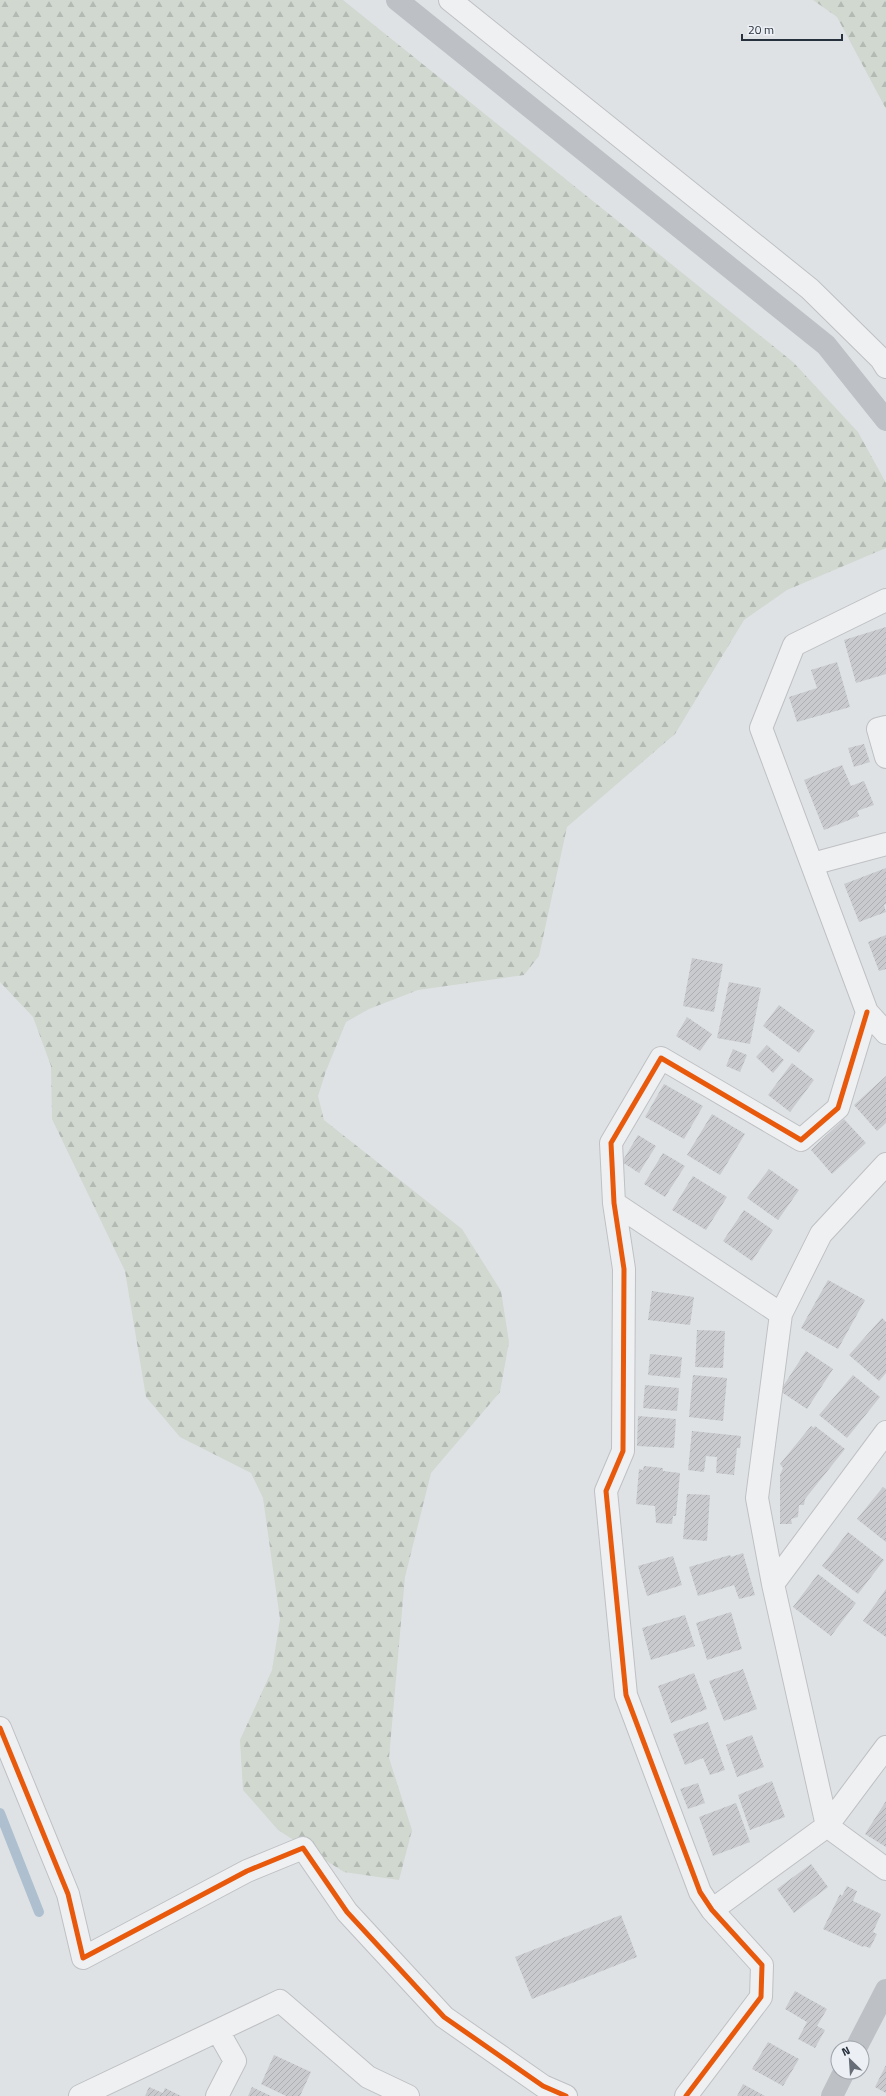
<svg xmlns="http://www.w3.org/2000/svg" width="886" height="2096" viewBox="0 0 886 2096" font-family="'Titillium Web',sans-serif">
<defs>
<pattern id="forest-firs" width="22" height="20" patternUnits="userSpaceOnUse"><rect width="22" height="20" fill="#d0d8d0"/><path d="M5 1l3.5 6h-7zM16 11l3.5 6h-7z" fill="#b3bab4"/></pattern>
<pattern id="building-hatch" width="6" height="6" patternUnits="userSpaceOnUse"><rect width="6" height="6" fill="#c8cacd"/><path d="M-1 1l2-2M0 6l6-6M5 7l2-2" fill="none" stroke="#acaeb1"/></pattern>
</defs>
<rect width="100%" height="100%" fill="#dfe2e5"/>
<path fill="url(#forest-firs)" d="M 0,0 L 343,0 L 793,362 L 858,432 L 886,483 L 886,548 L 787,590 L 744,620 L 675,734 L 567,827 L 539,956 L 524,975 L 418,990 L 369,1009 L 346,1022 L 326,1071 L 318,1096 L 324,1120 L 462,1229 L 501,1291 L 509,1342 L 500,1392 L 431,1473 L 405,1577 L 389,1758 L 412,1830 L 399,1880 L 344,1872 L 278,1830 L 243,1790 L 240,1740 L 272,1670 L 280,1619 L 263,1498 L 251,1473 L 180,1437 L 146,1397 L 125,1271 L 52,1119 L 51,1066 L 33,1017 L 0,982 Z
M 813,0 L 886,0 L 886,109 L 837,17 Z"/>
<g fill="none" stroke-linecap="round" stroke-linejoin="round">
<path stroke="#aec0cf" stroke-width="10" d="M 0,1813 L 39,1912"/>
</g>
<path fill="url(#building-hatch)" d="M 886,627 L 886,674 L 856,683 L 844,640 Z
M 837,662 L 850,707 L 797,722 L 789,697 L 817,688 L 811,670 Z
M 864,744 L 870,762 L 854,767 L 848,748 Z
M 842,765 L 851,786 L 864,781 L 874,805 L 857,811 L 859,816 L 824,830 L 804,780 Z
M 886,868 L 886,904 L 884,905 L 886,912 L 859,922 L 844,884 Z
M 886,935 L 886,969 L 879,971 L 868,942 Z
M 692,958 L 723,964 L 714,1012 L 683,1006 Z
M 729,982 L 761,988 L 750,1044 L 717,1038 Z
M 779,1005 L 815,1031 L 799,1053 L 763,1026 Z
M 687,1017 L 712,1034 L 700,1051 L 676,1036 Z
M 767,1045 L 784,1060 L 773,1073 L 756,1057 Z
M 733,1049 L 747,1055 L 740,1072 L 726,1066 Z
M 792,1063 L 814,1080 L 790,1112 L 768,1095 Z
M 886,1076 L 886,1123 L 877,1131 L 854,1105 Z
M 664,1084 L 703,1106 L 684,1139 L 645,1117 Z
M 712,1114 L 745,1134 L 720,1175 L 687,1155 Z
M 844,1119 L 866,1143 L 832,1174 L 811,1150 Z
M 638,1135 L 656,1146 L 639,1173 L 622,1162 Z
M 663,1153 L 685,1166 L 665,1197 L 644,1184 Z
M 769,1169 L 799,1190 L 778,1220 L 747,1198 Z
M 693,1176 L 727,1197 L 706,1230 L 672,1210 Z
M 744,1210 L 773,1230 L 752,1261 L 723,1241 Z
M 828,1280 L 865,1300 L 838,1349 L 801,1328 Z
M 652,1291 L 694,1297 L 690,1325 L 648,1320 Z
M 882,1318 L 886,1322 L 886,1373 L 879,1381 L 849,1355 Z
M 697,1330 L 725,1331 L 723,1368 L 695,1367 Z
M 806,1351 L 833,1369 L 807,1409 L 780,1391 Z
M 650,1354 L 682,1357 L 680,1378 L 648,1375 Z
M 693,1375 L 727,1378 L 723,1421 L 689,1417 Z
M 853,1375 L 880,1397 L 847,1438 L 819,1415 Z
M 645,1385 L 679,1388 L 677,1411 L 643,1408 Z
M 638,1416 L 676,1419 L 674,1448 L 637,1446 Z
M 811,1426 L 814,1428 L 815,1426 L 845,1449 L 805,1499 L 804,1505 L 799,1505 L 798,1517 L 791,1519 L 792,1524 L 780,1524 L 780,1475 L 783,1468 L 780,1464 Z
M 692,1431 L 741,1436 L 740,1448 L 737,1448 L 734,1475 L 716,1473 L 717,1457 L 706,1456 L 704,1472 L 688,1470 Z
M 644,1466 L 663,1468 L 663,1471 L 680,1473 L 676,1516 L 673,1516 L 672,1524 L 656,1523 L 655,1506 L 636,1504 L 639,1469 L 643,1470 Z
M 883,1487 L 886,1489 L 886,1542 L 857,1519 Z
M 687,1494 L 710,1495 L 707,1541 L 683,1539 Z
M 848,1532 L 884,1560 L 858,1594 L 822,1566 Z
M 743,1553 L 755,1595 L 739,1599 L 734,1585 L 698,1596 L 689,1567 L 730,1555 L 731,1557 Z
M 673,1556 L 682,1585 L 647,1596 L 638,1566 Z
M 818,1574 L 856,1603 L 831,1636 L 793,1607 Z
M 886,1589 L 886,1637 L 863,1621 Z
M 731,1612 L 742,1649 L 707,1660 L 696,1623 Z
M 685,1615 L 695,1646 L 651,1660 L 642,1628 Z
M 743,1669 L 757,1709 L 724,1721 L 709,1681 Z
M 694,1673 L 707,1709 L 671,1723 L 658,1686 Z
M 708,1722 L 725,1770 L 710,1775 L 703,1758 L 685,1765 L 673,1734 Z
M 752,1735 L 764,1767 L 737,1777 L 726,1745 Z
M 772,1781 L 785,1817 L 750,1830 L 738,1795 Z
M 698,1783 L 705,1803 L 688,1809 L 680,1789 Z
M 886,1801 L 886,1847 L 865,1834 Z
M 736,1803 L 750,1842 L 713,1856 L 699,1817 Z
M 811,1864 L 828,1887 L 794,1913 L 777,1889 Z
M 847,1886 L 857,1891 L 853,1901 L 881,1914 L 873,1932 L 877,1934 L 870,1948 L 864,1946 L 863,1947 L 823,1929 L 840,1894 L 842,1896 Z
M 621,1915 L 637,1957 L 532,1999 L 515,1957 Z
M 795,1991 L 827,2009 L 817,2026 L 825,2030 L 815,2048 L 798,2039 L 807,2022 L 785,2009 Z
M 768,2042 L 799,2059 L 783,2086 L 752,2069 Z
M 274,2055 L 311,2072 L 300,2096 L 286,2096 L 261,2084 Z
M 886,2065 L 886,2093 L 875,2087 Z
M 743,2084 L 765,2096 L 737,2096 Z
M 149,2087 L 163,2093 L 165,2088 L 181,2096 L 145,2096 Z
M 252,2087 L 271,2096 L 248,2096 Z"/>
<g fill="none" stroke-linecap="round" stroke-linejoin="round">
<g stroke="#bec0c3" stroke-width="24">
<path id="street" d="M 450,0 L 810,289 L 881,359 L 886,367
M 886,600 L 794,645 L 761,728 L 867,1012 L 886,1033
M 886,727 L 878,729 L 886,757
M 812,864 L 886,844
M 886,1164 L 821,1234 L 781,1314 L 757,1498 L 773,1584 L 827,1826 L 886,1747
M 614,1203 L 781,1314
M 773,1584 L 886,1432
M 0,1728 L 68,1894 L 83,1958 L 247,1871 L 303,1848 L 347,1912 L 444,2017 L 543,2086 L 566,2096
M 712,1910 L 827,1826 L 886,1869
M 80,2096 L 280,2001 L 368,2077 L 408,2096
M 217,2096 L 235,2061 L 218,2031
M 686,2096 L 761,1997 L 762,1965 L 712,1910 L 700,1892 L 626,1695 L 606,1491 L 623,1451 L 624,1269 L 614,1203 L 611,1143 L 661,1058 L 801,1140 L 838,1108 L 867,1012"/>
</g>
<use href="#street" stroke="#eff0f1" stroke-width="22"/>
<path stroke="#bdc0c4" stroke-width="22" d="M 397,0 L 826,345 L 886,420
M 856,2048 L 886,1990
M 832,2096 L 844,2072"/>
<g stroke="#ecf0f4" stroke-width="8">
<path id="cycleway" d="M 0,1728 L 68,1894 L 83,1958 L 247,1871 L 303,1848 L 347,1912 L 444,2017 L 543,2086 L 566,2096
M 686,2096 L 761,1997 L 762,1965 L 712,1910 L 700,1892 L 626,1695 L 606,1491 L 623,1451 L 624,1269 L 614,1203 L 611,1143 L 661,1058 L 801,1140 L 838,1108 L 867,1012"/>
</g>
<use href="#cycleway" stroke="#e8590c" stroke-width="5"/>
</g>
<g transform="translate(850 2060) rotate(335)"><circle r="19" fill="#ecf0f4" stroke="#9da3ab"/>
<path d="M0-3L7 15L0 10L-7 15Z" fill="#676e78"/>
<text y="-6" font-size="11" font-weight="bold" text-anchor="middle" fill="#27303d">N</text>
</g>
<path d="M742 34v6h100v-6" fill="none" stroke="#27303d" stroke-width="2"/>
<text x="748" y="34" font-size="12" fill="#27303d" stroke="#ecf0f4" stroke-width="3" paint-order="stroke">20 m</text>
</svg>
